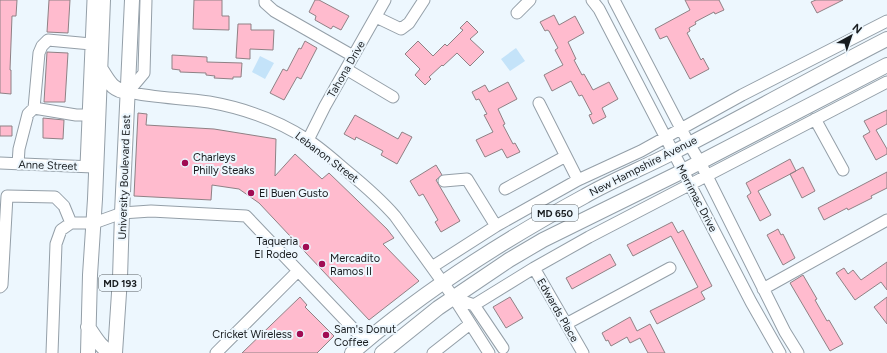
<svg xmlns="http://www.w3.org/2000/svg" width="887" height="353" viewBox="0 0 887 353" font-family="Figtree,sans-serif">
<rect width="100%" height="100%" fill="#edf7fe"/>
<path fill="#c4e3f9" d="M 516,48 L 525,61 L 510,71 L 501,59 Z
M 260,56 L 274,63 L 265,79 L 252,72 Z"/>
<path fill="#ffbbce" stroke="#8f8185" d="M 0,0 L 17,0 L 16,16 L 12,16 L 10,70 L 11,70 L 11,94 L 0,93 Z
M 49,0 L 70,0 L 68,33 L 47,32 Z
M 194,0 L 222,0 L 222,16 L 229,16 L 229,30 L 193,29 Z
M 315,0 L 319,0 L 349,16 L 341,30 L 333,26 L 331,29 L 315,20 L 316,16 L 309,12 Z
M 685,0 L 719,0 L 724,10 L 715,14 L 714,12 L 695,22 L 696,24 L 689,28 L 690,31 L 687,33 L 701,60 L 703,58 L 709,69 L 690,79 L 667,36 L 660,39 L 655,29 L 690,10 Z
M 816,0 L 843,0 L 817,13 L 811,2 Z
M 554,15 L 559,25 L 575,16 L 584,33 L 568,42 L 576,59 L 574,60 L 582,75 L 584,74 L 593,90 L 609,82 L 618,99 L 602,108 L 606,117 L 593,124 L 589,115 L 592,114 L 582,95 L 579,96 L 571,81 L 552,91 L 544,75 L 563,65 L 555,50 L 558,48 L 549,31 L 547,30 L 545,31 L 540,22 Z
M 467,21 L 478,32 L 470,39 L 484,52 L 470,66 L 457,53 L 443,66 L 442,65 L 429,77 L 431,79 L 425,85 L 415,75 L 420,69 L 405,54 L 418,41 L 433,56 L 445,44 L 447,46 L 463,30 L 460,28 Z
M 238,24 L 251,24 L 251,30 L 274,30 L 273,50 L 250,49 L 250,59 L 236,58 Z
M 305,41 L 317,48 L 301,79 L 297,77 L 284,100 L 270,93 L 283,69 L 287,71 L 299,48 L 301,49 Z
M 47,52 L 68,53 L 65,102 L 44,102 Z
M 172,55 L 207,57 L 207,62 L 242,63 L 241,77 L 233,77 L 233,79 L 214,78 L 215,76 L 206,75 L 206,73 L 180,72 L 180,70 L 172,69 Z
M 508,82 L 517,99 L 498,109 L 505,124 L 503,125 L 513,144 L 515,143 L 520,152 L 507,158 L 502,149 L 485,157 L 476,140 L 493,132 L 484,115 L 487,114 L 479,99 L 476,100 L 472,92 L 485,85 L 489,92 Z
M 887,110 L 887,124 L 876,130 L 887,149 L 887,154 L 876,160 L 863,136 L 870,132 L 864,121 Z
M 138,113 L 147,114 L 146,125 L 214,129 L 276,139 L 275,176 L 295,154 L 322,179 L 329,173 L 387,229 L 394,238 L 383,244 L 419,281 L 369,320 L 259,203 L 239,189 L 212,185 L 211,200 L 134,196 Z
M 355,115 L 398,139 L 402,132 L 412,137 L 397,164 L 381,155 L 383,151 L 356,137 L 355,140 L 344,134 Z
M 43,118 L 64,120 L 63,139 L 43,138 Z
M 0,126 L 12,126 L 12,136 L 0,136 Z
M 790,159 L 796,171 L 758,191 L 771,215 L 760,221 L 747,196 L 751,193 L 746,183 Z
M 436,165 L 442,175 L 436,180 L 460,221 L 441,232 L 435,222 L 438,220 L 423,194 L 419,196 L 410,181 Z
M 803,167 L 815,191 L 802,198 L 790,174 Z
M 887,172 L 887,188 L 871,196 L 872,198 L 848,210 L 847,208 L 824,220 L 818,208 Z
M 672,222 L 678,233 L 683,230 L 712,286 L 701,292 L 705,299 L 657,324 L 650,311 L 698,287 L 671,236 L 633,256 L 627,245 Z
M 778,229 L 781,235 L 783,234 L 795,258 L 783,265 L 767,235 Z
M 610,254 L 616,265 L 572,289 L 566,278 Z
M 887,262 L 887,290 L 881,282 L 855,300 L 836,273 L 844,268 L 848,274 L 853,270 L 861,280 Z
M 803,275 L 817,299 L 815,300 L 827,321 L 829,320 L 843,344 L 830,351 L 790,283 Z
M 300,297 L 307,305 L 305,307 L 334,336 L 317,353 L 242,353 Z
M 510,297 L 523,318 L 506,328 L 493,307 Z
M 887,297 L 887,324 L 874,307 Z
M 630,317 L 637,331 L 650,324 L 665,353 L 648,353 L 640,338 L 630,343 L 627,337 L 611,346 L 608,340 L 606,341 L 602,333 Z"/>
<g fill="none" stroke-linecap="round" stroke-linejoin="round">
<g stroke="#949fa8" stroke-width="13">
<path id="minor" d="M 146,0 L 144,73 L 128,92 C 154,98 182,98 209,102 C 243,108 279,121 308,140 C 322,149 335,161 348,172 C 365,186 381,200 395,216 L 454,298 L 489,353
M 265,0 L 265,3 L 274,11 L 353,56
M 592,0 L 599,9 L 751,302 L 780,353
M 614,0 L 689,144 L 700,162 L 785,332 L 798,353
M 517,13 L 530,0
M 376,17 L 401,29 L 409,23 L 424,0
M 346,69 L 393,97
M 539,103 L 578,180
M 34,108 L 76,115 L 88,115
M 815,119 L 843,170
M 308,140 L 325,106 L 385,0
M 0,163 L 93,167
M 18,164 L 19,149 L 28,114 L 34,108 L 39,53 L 42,46 L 48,40 L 91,44
M 86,166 L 93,0
M 444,181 L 467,179 L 496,226
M 505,189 L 566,156
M 432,267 L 496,226 L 578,180 L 641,151 L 742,95 L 887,21
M 534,268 L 583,353
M 0,287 L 2,285 L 7,196 L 55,197 L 64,206 L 71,223
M 763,289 L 887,220
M 454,298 L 474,305 L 503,348
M 474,305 L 534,268 L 589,237 L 887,82
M 566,324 L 670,268
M 52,353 L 56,244 L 61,230 L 71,223 L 94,223 L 122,213 L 151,211 L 246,216 L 365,341
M 216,353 L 298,271
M 433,353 L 470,324"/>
</g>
<g stroke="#949fa8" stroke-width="16">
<path id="major" d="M 100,68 C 109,81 111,90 128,92
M 88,327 C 95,337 100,347 111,353
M 88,353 L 90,275 L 95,199 L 103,0
M 115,353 L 120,278 L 122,213 L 132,0
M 352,353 C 423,291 502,241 585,196 C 613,180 643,168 672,153 C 744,116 815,76 887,39
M 382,353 L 438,308 L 509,260 L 543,240 L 683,171 L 887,65"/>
</g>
<use href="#minor" stroke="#fff" stroke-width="11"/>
<use href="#major" stroke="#fff" stroke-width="14"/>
</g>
<g fill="#a00c53" stroke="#edf7fe" stroke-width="1.5">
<circle cx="185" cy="163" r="4"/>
<circle cx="251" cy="193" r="4"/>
<circle cx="306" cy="247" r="4"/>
<circle cx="322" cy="264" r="4"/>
<circle cx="300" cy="334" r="4"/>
<circle cx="326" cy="335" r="4"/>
</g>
<g text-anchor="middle" stroke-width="4" stroke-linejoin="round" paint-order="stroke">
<g fill="#edf7fe" stroke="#585e62" stroke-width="1">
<rect x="532" y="205" width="46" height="16" rx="3"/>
<rect x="99" y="275" width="42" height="16" rx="3"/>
</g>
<g font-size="10" font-weight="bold" fill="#181c1f">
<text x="555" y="217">MD 650</text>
<text x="120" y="287">MD 193</text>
</g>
<g font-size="11" fill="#181c1f" stroke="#edf7fe">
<text transform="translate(346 69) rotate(-60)" y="4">Tahona Drive</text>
<text transform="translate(327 157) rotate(37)" y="4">Lebanon Street</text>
<text transform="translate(48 165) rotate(2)" y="4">Anne Street</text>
<text transform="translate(643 166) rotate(-27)" y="4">New Hampshire Avenue</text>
<text transform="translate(124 177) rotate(-88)" y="4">University Boulevard East</text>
<text transform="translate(697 198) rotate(62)" y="4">Merrimac Drive</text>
<text transform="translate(558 310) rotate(60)" y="4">Edwards Place</text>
</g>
<g font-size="11" fill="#181c1f" stroke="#edf7fe" text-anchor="start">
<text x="193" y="161">Charleys<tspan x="193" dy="13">Philly Steaks</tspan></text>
<text x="259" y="197">El Buen Gusto</text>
<text x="298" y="245" text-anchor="end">Taqueria<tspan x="298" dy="13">El Rodeo</tspan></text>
<text x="330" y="262">Mercadito<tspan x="330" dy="13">Ramos II</tspan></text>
<text x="334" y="333">Sam's Donut<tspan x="334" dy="13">Coffee</tspan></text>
<text x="292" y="338" text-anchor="end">Cricket Wireless</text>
</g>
</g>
<g transform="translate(851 36) rotate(40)" stroke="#edf7fe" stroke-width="3" paint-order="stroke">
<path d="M0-3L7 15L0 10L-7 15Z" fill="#181c1f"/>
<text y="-6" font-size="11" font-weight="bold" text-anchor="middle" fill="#181c1f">N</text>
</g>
</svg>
